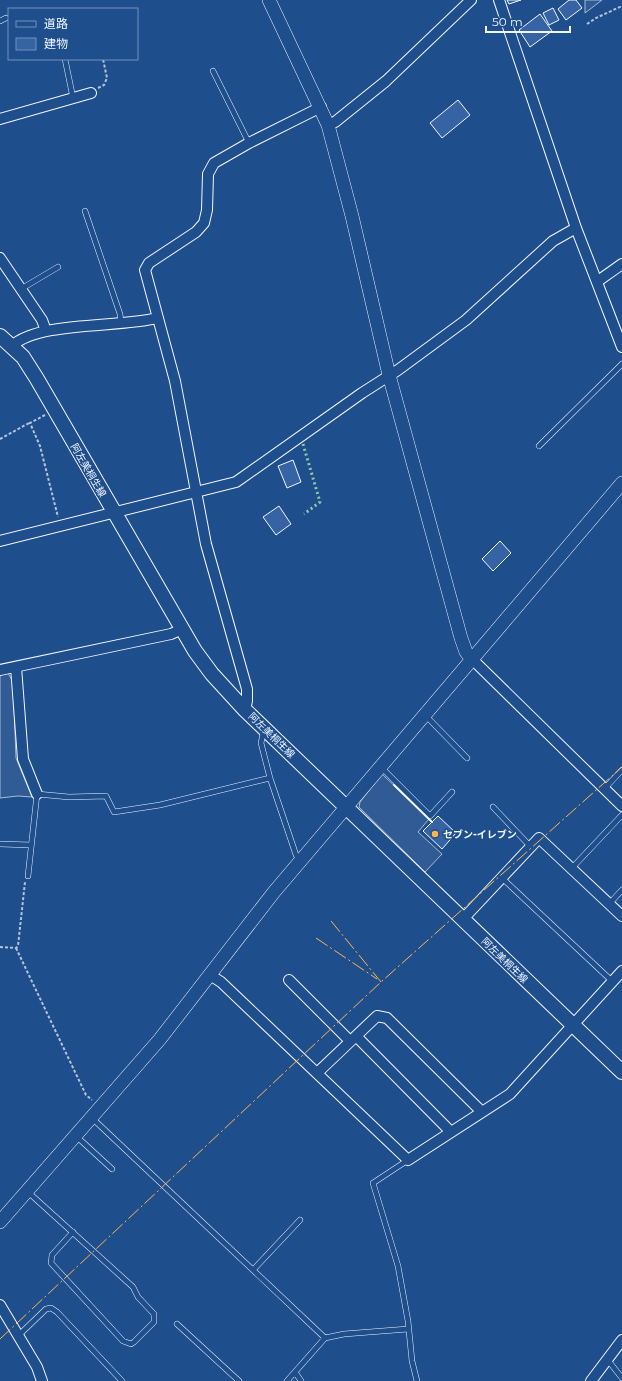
<svg xmlns="http://www.w3.org/2000/svg" width="622" height="1381" viewBox="0 0 622 1381" font-family="Montserrat,'Noto Sans JP',sans-serif">
<rect width="100%" height="100%" fill="#1f4e8c"/>
<path fill="#305b95" stroke="#a8bbd7" d="M 585,0 L 602,0 L 585,13 Z
M 8,673 L 13,682 L 16,758 L 32,797 L 18,796 L 0,798 L 0,675 Z
M 382,774 L 429,819 L 418,832 L 442,854 L 425,872 L 359,807 L 360,802 Z"/>
<path fill="#3563a3" stroke="#f2f6ff" d="M 507,0 L 521,0 L 509,4 Z
M 569,0 L 576,0 L 582,8 L 566,20 L 558,9 Z
M 553,8 L 559,20 L 549,25 L 543,13 Z
M 540,14 L 552,31 L 530,47 L 519,30 Z
M 458,100 L 470,115 L 442,138 L 430,123 Z
M 293,460 L 301,482 L 287,488 L 278,466 Z
M 279,506 L 291,524 L 276,535 L 263,517 Z
M 500,541 L 511,553 L 493,571 L 482,559 Z
M 438,816 L 456,833 L 442,849 L 423,831 Z"/>
<g fill="none" stroke-linecap="round" stroke-linejoin="round">
<g stroke="#f2f6ff" stroke-width="6">
<path id="service" d="M 0,21 L 6,18
M 65,59 L 73,98
M 213,71 L 249,143
M 85,211 L 120,314 L 121,323
M 21,289 L 58,267
M 539,446 L 622,364
M 425,715 L 467,758
M 264,729 L 261,743 L 270,778 L 296,855 L 300,860
M 381,767 L 430,816 L 452,792
M 605,788 L 622,770
M 493,807 L 530,846
M 0,844 L 31,845
M 572,868 L 622,815
M 28,876 L 37,794 L 69,797 L 106,796 L 114,812 L 160,805 L 270,778
M 501,877 L 613,982
M 609,904 L 622,890
M 92,1118 L 325,1338
M 76,1136 L 112,1169
M 408,1160 L 373,1183 L 398,1266 L 408,1321 L 412,1361 L 417,1381
M 28,1192 L 133,1287 L 138,1297 L 154,1314 L 154,1322 L 134,1342 L 131,1344 L 123,1341 L 51,1263 L 52,1255 L 73,1232
M 253,1270 L 300,1220
M 177,1324 L 239,1381
M 19,1335 L 46,1309 L 51,1308 L 57,1312 L 122,1381
M 607,1359 L 622,1378
M 295,1372 L 301,1381
M 287,1381 L 325,1338 L 344,1334 L 408,1329"/>
</g>
<g stroke="#f2f6ff" stroke-width="12">
<path id="minor" d="M 499,0 L 576,228 L 622,347
M 0,119 L 91,93
M 328,125 L 335,122 L 386,81 L 471,0
M 0,258 L 42,320 L 46,331
M 598,281 L 622,264
M 12,346 C 39,321 119,328 157,318
M 0,541 L 236,482 L 362,393 L 398,370 L 466,320 L 553,241 L 576,228
M 472,659 L 622,806
M 16,667 L 23,759 L 37,794
M 0,670 L 171,634 L 182,629
M 245,710 L 247,701 L 247,689 L 206,544 L 175,381 L 145,270 L 149,263 L 196,232 L 204,223 L 207,210 L 208,174 L 214,163 L 249,143 L 321,107
M 463,919 L 539,838 L 622,916
M 210,975 L 221,982 L 408,1160 L 510,1094 L 622,971
M 289,980 L 350,1041
M 356,1036 L 450,1131
M 317,1073 L 377,1016 L 387,1018 L 482,1112
M 0,1305 L 37,1367 L 42,1381
M 591,1381 L 622,1340"/>
</g>
<g stroke="#f2f6ff" stroke-width="14">
<path id="tertiary" d="M 269,0 L 328,125 L 352,216 L 389,375 L 461,638 L 466,652 L 472,659
M 0,1222 L 160,1039 L 274,892 L 622,483"/>
</g>
<g stroke="#f2f6ff" stroke-width="16">
<path id="secondary" d="M 0,336 L 23,357 L 37,379 L 195,651 L 212,674 L 245,710 L 622,1072"/>
</g>
<path stroke="#b3c4dc" stroke-width="2" stroke-dasharray="3 2" stroke-linecap="butt" d="M 587,24 L 596,18 L 622,6
M 98,88 L 104,85 L 107,78 L 103,59
M 45,415 L 30,423 L 40,446 L 58,517
M 0,439 L 29,423
M 0,947 L 16,948 L 18,946 L 25,882
M 16,948 L 86,1095 L 92,1100"/>
<use href="#service" stroke="#1f4e8c" stroke-width="5"/>
<use href="#minor" stroke="#1f4e8c" stroke-width="10"/>
<use href="#tertiary" stroke="#1f4e8c" stroke-width="13"/>
<use href="#secondary" stroke="#1f4e8c" stroke-width="14"/>
<path stroke="#97c8a6" stroke-width="3" stroke-dasharray="2 3" stroke-linecap="butt" d="M 303,444 L 320,502 L 304,514"/>
<path stroke="#f2f6ff" stroke-width="2" d="M 394,785 L 432,822"/>
<path stroke="#ffb74d" stroke-width="1" stroke-dasharray="14 3 2 3" stroke-linecap="butt" d="M 331,921 L 381,982
M 316,938 L 377,979
M 0,1339 L 381,982 L 622,767"/>
</g>
<circle fill="#ffb74d" stroke="#1f4e8c" stroke-width="1.5" cx="435" cy="834" r="4"/>
<g text-anchor="middle" stroke-width="3" stroke-linejoin="round" paint-order="stroke">
<g font-size="10" fill="#f2f6ff" stroke="#1f4e8c">
<text transform="translate(89 470) rotate(60)" y="4">阿左美桐生線</text>
<text transform="translate(272 735) rotate(44)" y="4">阿左美桐生線</text>
<text transform="translate(505 960) rotate(44)" y="4">阿左美桐生線</text>
</g>
<g font-size="10" font-weight="bold" fill="#f2f6ff" stroke="#1f4e8c" text-anchor="start">
<text x="443" y="838">セブン-イレブン</text>
</g>
</g>
<rect x="8" y="8" width="130" height="52" fill="#1f4e8c" stroke="#7391ba"/>
<rect x="16" y="21" width="20" height="6" fill="#1f4e8c" stroke="#7391ba"/>
<text x="44" y="28" font-size="12" fill="#f2f6ff">道路</text>
<rect x="16" y="38" width="20" height="12" fill="#3563a3" stroke="#7391ba"/>
<text x="44" y="48" font-size="12" fill="#f2f6ff">建物</text>
<path d="M486 26v6h84v-6" fill="none" stroke="#f2f6ff" stroke-width="2"/>
<text x="492" y="26" font-size="12" fill="#f2f6ff" stroke="#1f4e8c" stroke-width="3" paint-order="stroke">50 m</text>
</svg>
